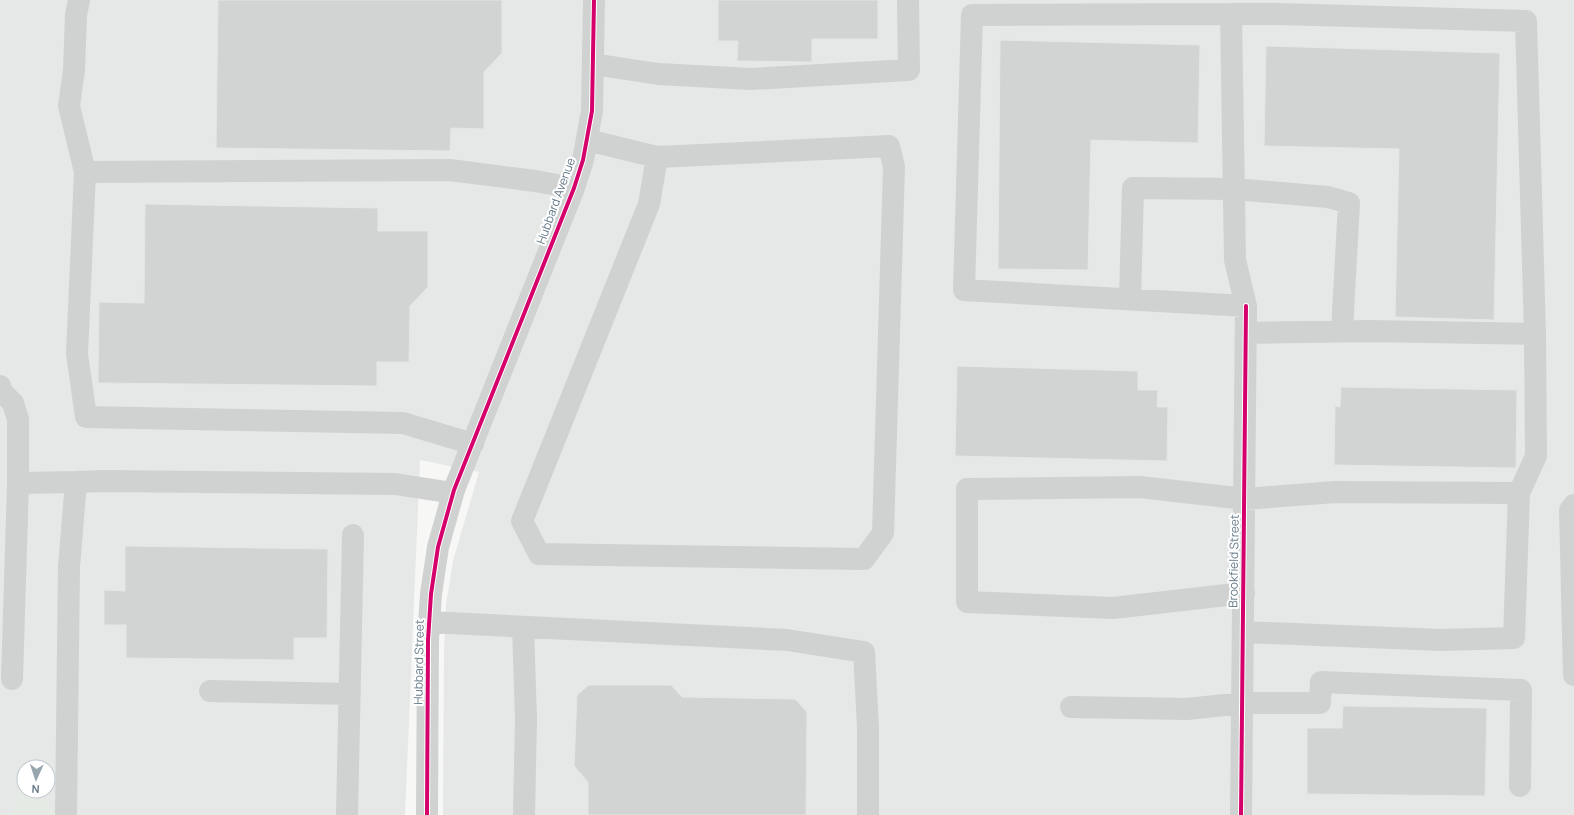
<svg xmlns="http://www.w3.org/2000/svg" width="1574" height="815" viewBox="0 0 1574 815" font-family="Manrope,sans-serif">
<rect width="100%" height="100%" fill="#f7f7f6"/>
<path fill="#e6e7e7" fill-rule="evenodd" d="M 0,0 L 1574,0 L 1574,815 L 443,815 L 444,651 L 446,605 L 453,561 L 479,472 L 420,460 L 405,815 L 0,815 ZM 24,767 L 48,767 L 48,791 L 24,791 Z"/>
<path fill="#e6eae4" d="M 24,783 L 24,791 L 38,791 L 57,815 L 13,815 C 14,803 15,792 24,783 Z"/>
<path fill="#d2d3d3" stroke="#e6e6e6" d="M 218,0 L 502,0 L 502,53 L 484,72 L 484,129 L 451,128 L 450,151 L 216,148 Z
M 718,0 L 878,0 L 878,39 L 812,39 L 812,62 L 737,61 L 738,41 L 718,41 Z
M 1000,40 L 1200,45 L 1198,143 L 1091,140 L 1088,270 L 998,269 Z
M 1266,46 L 1500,53 L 1494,320 L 1395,317 L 1399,149 L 1264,146 Z
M 145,204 L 378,208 L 378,231 L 428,231 L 428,287 L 410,306 L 409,362 L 377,362 L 377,386 L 98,383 L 99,302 L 144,303 Z
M 957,366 L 1138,371 L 1138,390 L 1158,390 L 1157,407 L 1168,407 L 1167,461 L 955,456 Z
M 1341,387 L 1517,390 L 1516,468 L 1334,465 L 1335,406 L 1340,407 Z
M 125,546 L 328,549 L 327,638 L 294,638 L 294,660 L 126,658 L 126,625 L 104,625 L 104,590 L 125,591 Z
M 589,685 L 671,685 L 682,697 L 795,699 L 807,712 L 806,815 L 588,815 L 588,782 L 574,766 L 577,695 Z
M 1343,706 L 1487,708 L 1485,796 L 1307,794 L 1307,728 L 1342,728 Z"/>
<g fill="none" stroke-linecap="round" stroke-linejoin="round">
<path stroke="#d0d2d2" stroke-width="22" d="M 79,0 L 76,15 L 74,70 L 69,106 L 85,172
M 1231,14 L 972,15 L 964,290 L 1246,306
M 593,64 L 658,74 L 751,79 L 909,70 L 908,0
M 587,140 L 657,157 L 889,146 L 894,167 L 883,533 L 864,559 L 539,554 L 522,521 L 649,204 L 657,157
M 1130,299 L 1133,188 L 1234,189 L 1328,197 L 1349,203 L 1342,331
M 0,386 L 2,392 L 13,403 L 18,419 L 18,483 L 12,679
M 473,444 L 403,423 L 86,417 L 77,354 L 85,172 L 450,170 L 535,181 L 574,188
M 18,483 L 76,482
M 1519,493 L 1536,456 L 1535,334
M 1574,505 L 1570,510 L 1574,675
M 429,622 L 787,640 L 864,652 L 868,727 L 868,815
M 523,627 L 526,719 L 524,815
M 1243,632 L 1441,640 L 1514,638 L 1519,493 L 1335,492 L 1245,499 L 1140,487 L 967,489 L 967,602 L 1113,608 L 1244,593
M 210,691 L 350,694
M 1071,707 L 1187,709 L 1243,703 L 1320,703 L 1321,682 L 1521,690 L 1520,786
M 66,815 L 69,567 L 76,482 L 104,481 L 395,484 L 453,493
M 347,815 L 353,535
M 427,815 L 428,640 L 431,594 L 438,547 L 454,490 L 574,188 L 583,160 L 592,111 L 594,0
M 1241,815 L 1246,306 L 1235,260 L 1231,14 L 1280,14 L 1526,21 L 1535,334 L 1370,331 L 1246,333"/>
<g stroke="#fff" stroke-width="6">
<path id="cycleway" d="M 427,815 L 428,640 L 431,594 L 438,547 L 454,490 L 574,188 L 583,160 L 592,111 L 594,0
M 1241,815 L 1246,306"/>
</g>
<use href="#cycleway" stroke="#d6006c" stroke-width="4"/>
</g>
<g text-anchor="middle" stroke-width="4" stroke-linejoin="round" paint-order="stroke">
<g font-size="12" fill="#647988" stroke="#fff">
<text transform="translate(556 201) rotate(-70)" y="4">Hubbard Avenue</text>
<text transform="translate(1234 561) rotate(-89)" y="4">Brookfield Street</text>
<text transform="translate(419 662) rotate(-89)" y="4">Hubbard Street</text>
</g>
</g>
<g transform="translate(36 779) rotate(183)"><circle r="19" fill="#ffffff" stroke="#c1c9cf"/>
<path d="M0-3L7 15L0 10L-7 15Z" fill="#97a5ae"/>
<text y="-6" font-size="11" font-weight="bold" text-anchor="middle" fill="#647988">N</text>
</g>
</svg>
